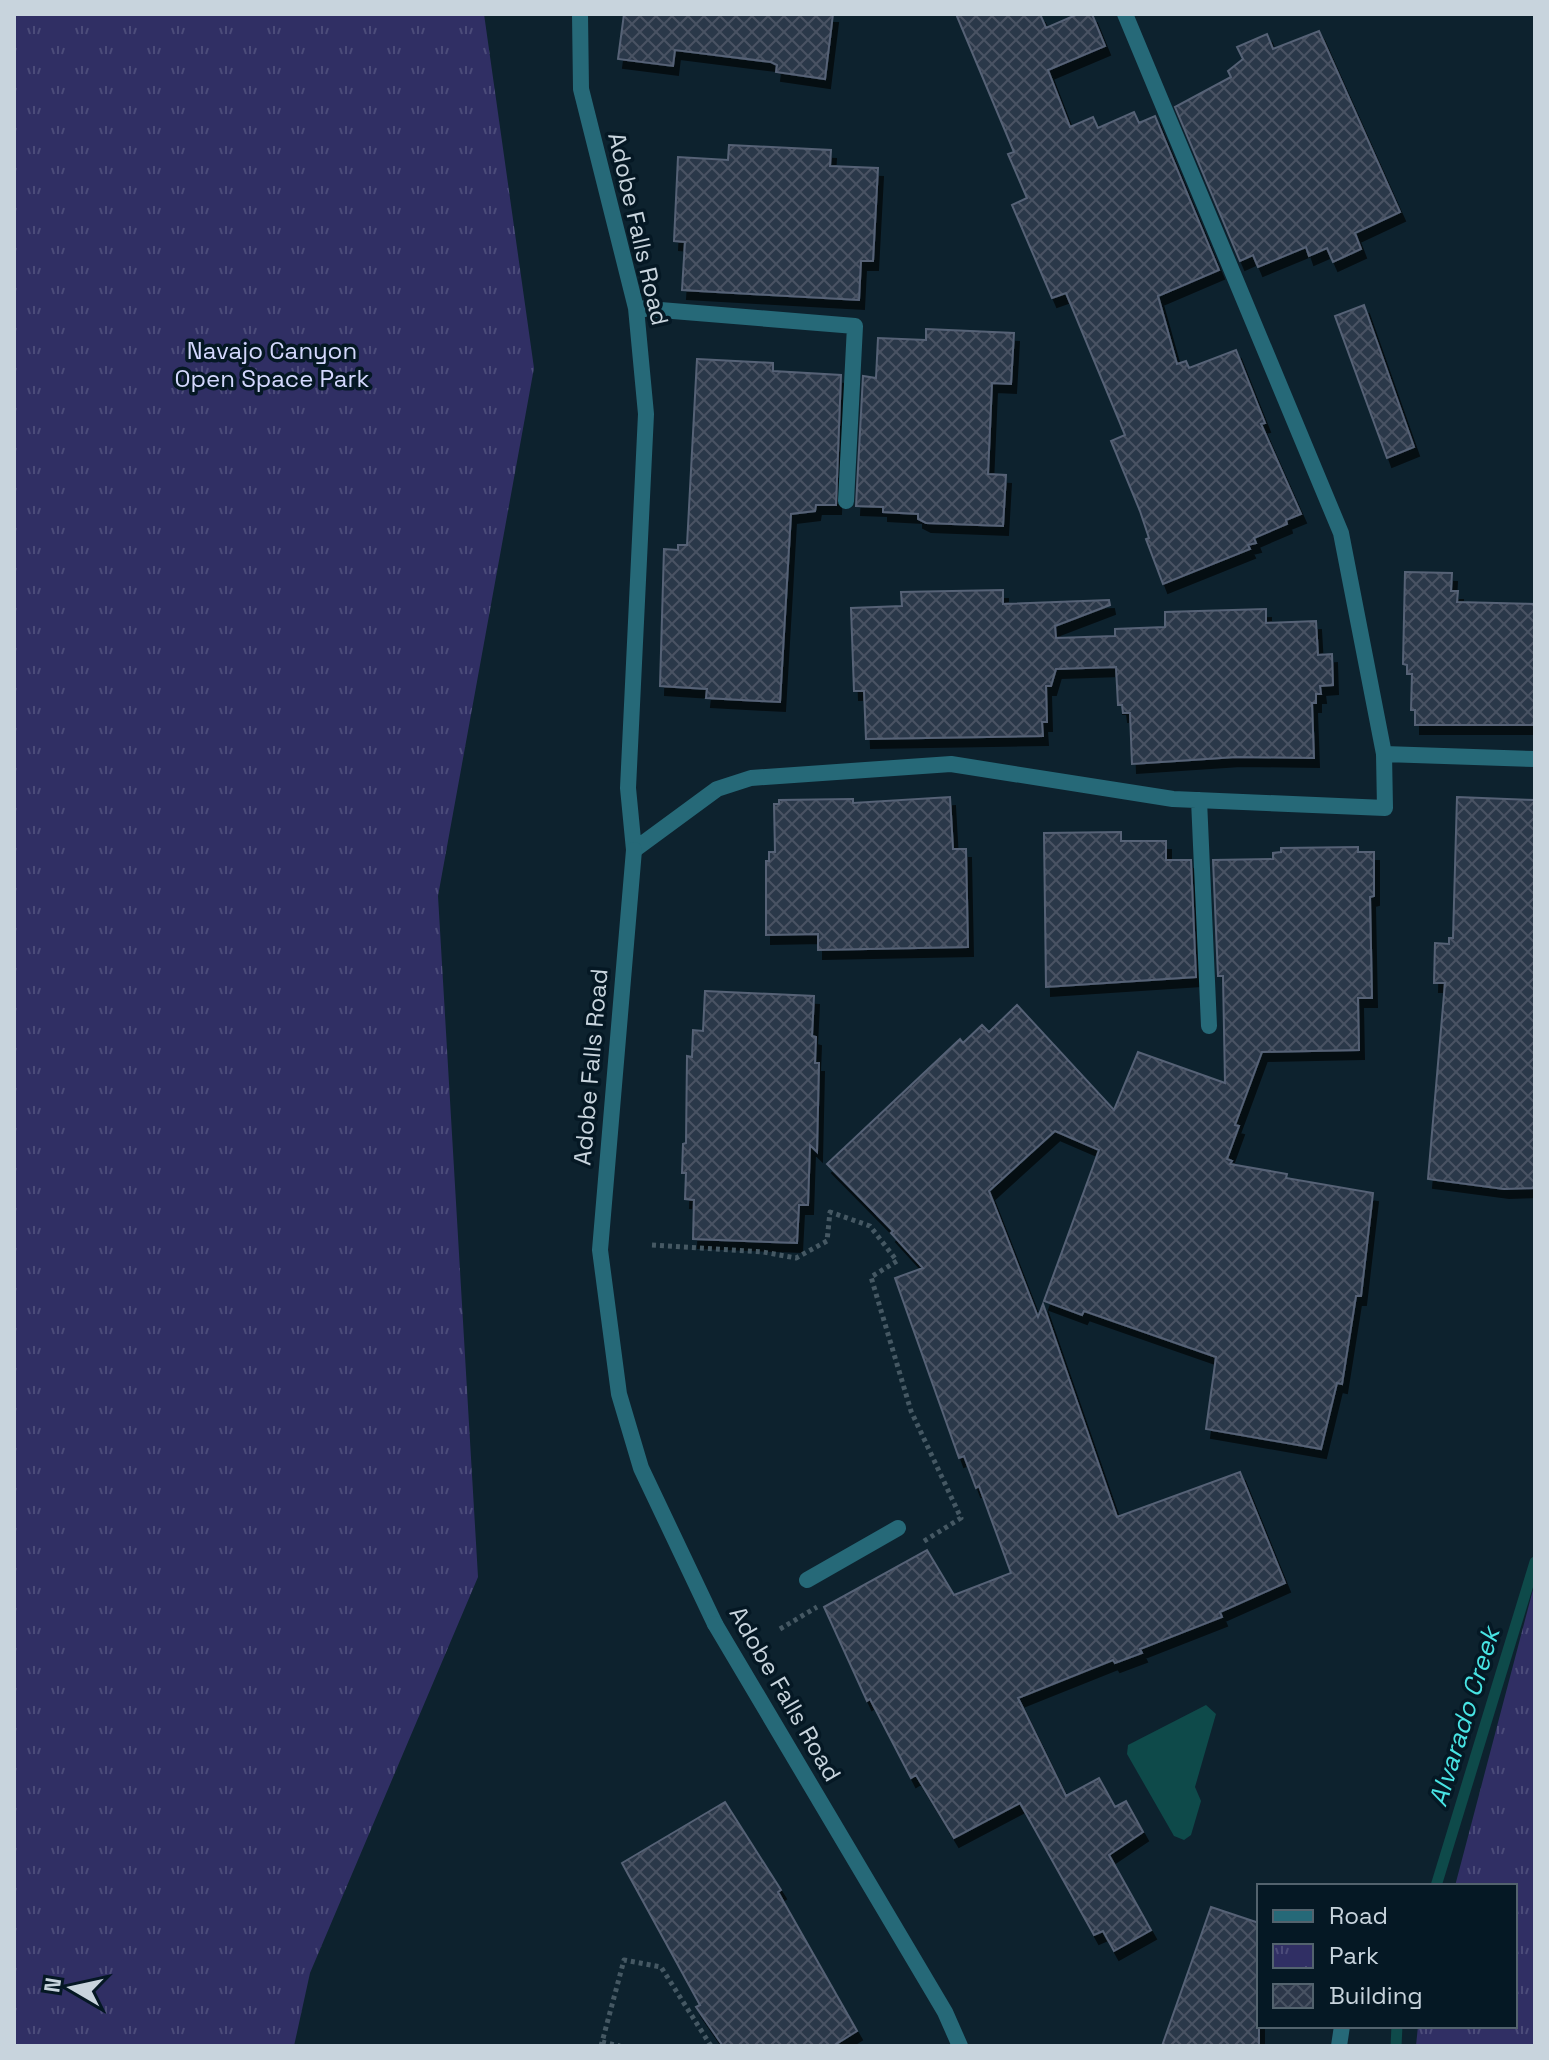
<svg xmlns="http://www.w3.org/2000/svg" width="1549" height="2060" viewBox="0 0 1549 2060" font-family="'Space Grotesk',sans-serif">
<defs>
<pattern id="park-tufts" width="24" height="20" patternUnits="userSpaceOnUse" patternTransform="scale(2)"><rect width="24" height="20" fill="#302f64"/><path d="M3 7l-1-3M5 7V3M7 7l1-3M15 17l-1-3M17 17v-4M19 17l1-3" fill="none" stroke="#4c4c7a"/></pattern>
<pattern id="building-cross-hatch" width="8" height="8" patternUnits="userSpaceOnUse" patternTransform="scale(2)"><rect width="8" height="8" fill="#2c3749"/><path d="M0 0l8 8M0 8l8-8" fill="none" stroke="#495363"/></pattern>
<filter id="shadow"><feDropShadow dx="5" dy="9" stdDeviation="0" flood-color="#0009"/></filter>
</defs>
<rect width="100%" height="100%" fill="#0d222e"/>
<path fill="url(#park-tufts)" d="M 14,14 L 484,14 L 534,368 L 438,896 L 478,1577 L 310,1973 L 294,2046 L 14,2046 Z
M 1535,1582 L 1535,2046 L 1416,2046 L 1418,2026 L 1515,2026 L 1515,1886 L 1455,1886 Z"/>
<path fill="#0e4a4a" d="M 1206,1705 L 1216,1714 L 1195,1787 L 1201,1801 L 1191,1835 L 1184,1840 L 1174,1836 L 1127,1754 L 1128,1745 Z"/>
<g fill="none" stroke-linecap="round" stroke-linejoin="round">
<path stroke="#0e4a4a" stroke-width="11" d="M 1436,1886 L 1535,1562
M 1396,2046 L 1397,2026"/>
</g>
<path fill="url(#building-cross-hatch)" stroke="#566276" stroke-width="2" filter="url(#shadow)" d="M 624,14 L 833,14 L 825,79 L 776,72 L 777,65 L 771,62 L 675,50 L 673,66 L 618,59 Z
M 956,14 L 1040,14 L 1046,28 L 1078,14 L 1092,14 L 1105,46 L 1048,70 L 1070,127 L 1093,117 L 1098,128 L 1134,112 L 1139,123 L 1155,116 L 1219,270 L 1158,296 L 1177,364 L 1186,361 L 1189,368 L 1236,350 L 1265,423 L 1261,424 L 1301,514 L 1286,520 L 1287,524 L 1254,538 L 1256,543 L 1248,545 L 1250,549 L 1163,584 L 1146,539 L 1149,538 L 1140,511 L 1111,441 L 1125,435 L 1066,293 L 1052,298 L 1012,205 L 1027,198 L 1008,154 L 1014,152 Z
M 1319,31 L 1400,212 L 1355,233 L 1361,249 L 1333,262 L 1327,248 L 1309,256 L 1306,247 L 1258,267 L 1253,255 L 1240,261 L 1175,107 L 1231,77 L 1228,71 L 1243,59 L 1237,47 L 1267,34 L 1273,49 Z
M 729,145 L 831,150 L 830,166 L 878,168 L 873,261 L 861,261 L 859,300 L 682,290 L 685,242 L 674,241 L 678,157 L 728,160 Z
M 1364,305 L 1414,447 L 1387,458 L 1335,316 Z
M 926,329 L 1014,333 L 1011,384 L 992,383 L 988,474 L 1006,475 L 1003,526 L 926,523 L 918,519 L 918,514 L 883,512 L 883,507 L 856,506 L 863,376 L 876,378 L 878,338 L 926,340 Z
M 697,359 L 773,363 L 773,371 L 841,375 L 836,505 L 816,505 L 815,511 L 791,514 L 780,702 L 706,698 L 707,689 L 660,686 L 664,549 L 678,550 L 678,545 L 687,545 Z
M 1405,572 L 1452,573 L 1451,591 L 1458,591 L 1457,602 L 1535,604 L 1535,725 L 1415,725 L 1415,710 L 1411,710 L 1412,674 L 1407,674 L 1407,665 L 1403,664 Z
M 1003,590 L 1003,604 L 1109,600 L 1110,605 L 1055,626 L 1056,638 L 1115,636 L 1115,629 L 1165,627 L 1165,612 L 1266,609 L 1266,623 L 1316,621 L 1318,655 L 1332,654 L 1333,685 L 1320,686 L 1321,694 L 1316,694 L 1316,703 L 1312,703 L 1314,758 L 1236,757 L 1132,764 L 1130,713 L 1123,713 L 1122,705 L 1118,705 L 1116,667 L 1056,669 L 1051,686 L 1046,686 L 1047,722 L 1042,722 L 1043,736 L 866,739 L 864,691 L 854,691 L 851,608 L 902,606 L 901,592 Z
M 950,797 L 953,849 L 966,849 L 968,947 L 818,950 L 818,934 L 766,935 L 766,861 L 769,861 L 769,852 L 775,852 L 774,804 L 779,804 L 779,800 L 853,799 L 853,803 Z
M 1457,797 L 1534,800 L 1535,1188 L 1504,1189 L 1428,1179 L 1445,983 L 1434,983 L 1435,943 L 1449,944 L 1449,938 L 1453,938 Z
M 1121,832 L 1121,841 L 1166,841 L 1166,860 L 1191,860 L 1196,977 L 1046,987 L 1044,833 Z
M 1358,847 L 1358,852 L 1374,852 L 1374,896 L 1370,897 L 1372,998 L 1358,998 L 1359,1050 L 1262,1052 L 1235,1125 L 1239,1126 L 1227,1159 L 1232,1161 L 1230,1164 L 1287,1174 L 1286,1178 L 1373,1193 L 1361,1296 L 1356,1296 L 1342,1384 L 1337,1383 L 1321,1449 L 1206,1429 L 1216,1357 L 1084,1311 L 1082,1315 L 1044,1301 L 1099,1150 L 1055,1131 L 989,1191 L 1038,1317 L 1043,1304 L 1117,1517 L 1240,1472 L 1285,1583 L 1220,1612 L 1222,1617 L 1140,1649 L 1142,1653 L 1115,1663 L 1113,1660 L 1018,1698 L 1066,1796 L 1099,1778 L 1115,1807 L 1126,1801 L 1143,1832 L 1109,1855 L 1151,1930 L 1114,1951 L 1103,1931 L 1094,1935 L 1020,1803 L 954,1838 L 916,1775 L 911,1778 L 870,1699 L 867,1701 L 824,1607 L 927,1550 L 954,1595 L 1011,1573 L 979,1486 L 976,1488 L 964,1456 L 959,1458 L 895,1278 L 923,1268 L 891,1233 L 893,1231 L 827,1164 L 960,1039 L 963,1043 L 982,1025 L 989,1032 L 1017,1005 L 1114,1110 L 1138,1052 L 1225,1083 L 1223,976 L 1218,976 L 1213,860 L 1273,859 L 1273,853 L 1281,852 L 1281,848 Z
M 705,991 L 814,996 L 812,1036 L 816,1037 L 815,1063 L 819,1063 L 817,1152 L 810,1145 L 808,1205 L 799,1205 L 797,1243 L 693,1239 L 694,1200 L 685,1199 L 686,1173 L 682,1173 L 683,1144 L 686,1143 L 687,1056 L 692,1057 L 693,1030 L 703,1031 Z
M 725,1802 L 781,1890 L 778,1892 L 857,2031 L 833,2046 L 723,2046 L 696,2007 L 700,2005 L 622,1863 Z
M 1211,1907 L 1259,1923 L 1259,2046 L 1162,2046 Z"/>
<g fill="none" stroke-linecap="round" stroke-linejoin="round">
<path stroke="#455863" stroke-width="5" stroke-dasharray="4 4" stroke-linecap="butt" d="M 652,1245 L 763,1252 L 796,1258 L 827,1241 L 830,1212 L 870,1226 L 897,1261 L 871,1277 L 911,1411 L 961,1518 L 921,1543
M 780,1629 L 817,1607
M 602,2042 L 620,2046
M 601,2046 L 624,1960 L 661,1967 L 711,2046"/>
<path stroke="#266978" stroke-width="16" d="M 580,14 L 581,89 L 636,308 L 646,414 L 628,788 L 634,850
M 1125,14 L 1341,533 L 1384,754
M 636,308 L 855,326 L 846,501
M 1199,800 L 1209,1026
M 634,850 L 717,789 L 751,778 L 951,764 L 1173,799 L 1385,808 L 1384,754 L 1535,759
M 807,1580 L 898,1528
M 1339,2046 L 1342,2026"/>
<path stroke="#266978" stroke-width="16" d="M 634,850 L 600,1250 L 619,1394 L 641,1468 L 715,1624"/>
<path stroke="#266978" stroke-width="16" d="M 715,1624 L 945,2012 L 960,2046"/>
</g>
<g text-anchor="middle" stroke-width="7" stroke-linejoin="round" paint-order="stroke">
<g font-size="24" fill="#c8d4dd" stroke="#051824">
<text transform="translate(638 229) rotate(77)" y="8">Adobe Falls Road</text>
<text transform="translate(591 1067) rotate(-85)" y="8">Adobe Falls Road</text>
<text transform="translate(785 1694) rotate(60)" y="8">Adobe Falls Road</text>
</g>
<g font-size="24" fill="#d4d8fd" stroke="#051824">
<text x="272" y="359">Navajo Canyon<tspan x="272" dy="28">Open Space Park</tspan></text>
</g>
<g font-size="26" font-style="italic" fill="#48e4e4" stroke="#051824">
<text transform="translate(1464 1717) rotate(-73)" y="9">Alvarado Creek</text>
</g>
</g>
<rect width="1549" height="2060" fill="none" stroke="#c8d4dd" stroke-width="32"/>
<rect x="1257" y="1884" width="260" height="144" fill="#051824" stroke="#53636e" stroke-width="2"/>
<rect x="1273" y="1910" width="40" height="12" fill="#266978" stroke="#53636e" stroke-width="2"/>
<text x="1329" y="1924" font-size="24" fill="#c8d4dd">Road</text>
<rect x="1273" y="1944" width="40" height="24" fill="url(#park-tufts)" stroke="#53636e" stroke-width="2"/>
<text x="1329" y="1964" font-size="24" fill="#c8d4dd">Park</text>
<rect x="1273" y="1984" width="40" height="24" fill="url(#building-cross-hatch)" stroke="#53636e" stroke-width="2"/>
<text x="1329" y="2004" font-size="24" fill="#c8d4dd">Building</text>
<g transform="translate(72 1988) rotate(279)" stroke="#051824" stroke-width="6" paint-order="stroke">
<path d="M0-6L14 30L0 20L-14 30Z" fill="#c8d4dd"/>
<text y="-12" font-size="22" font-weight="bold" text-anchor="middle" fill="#c8d4dd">N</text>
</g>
</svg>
